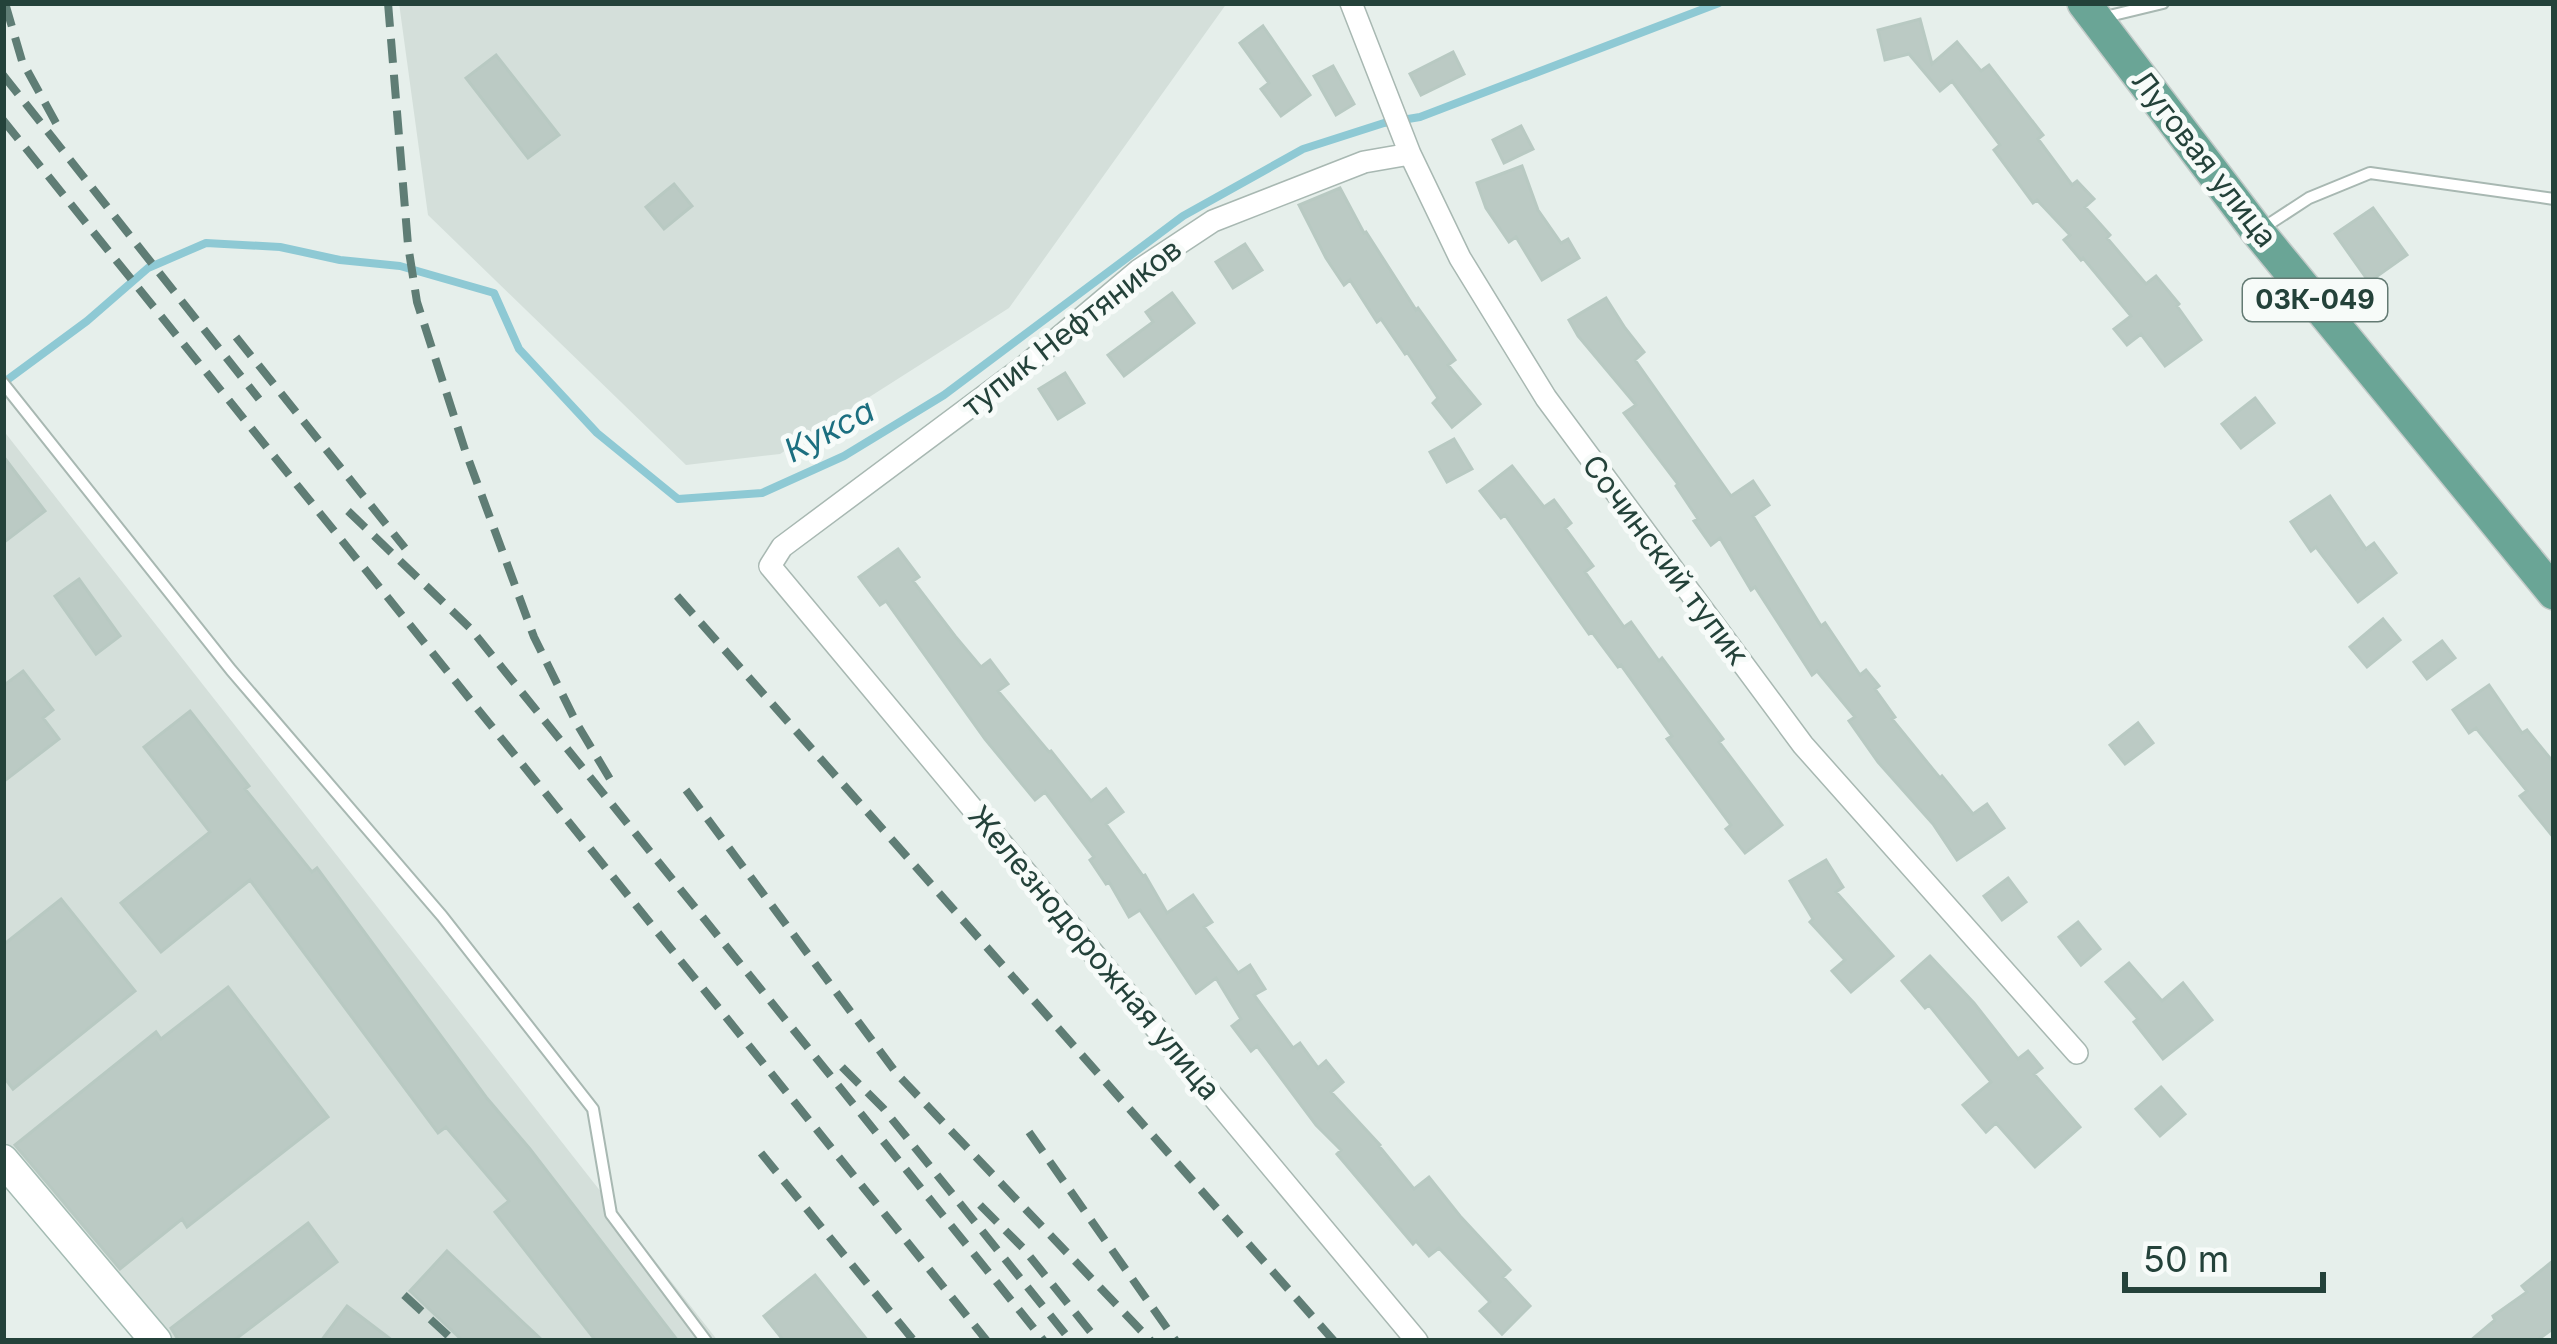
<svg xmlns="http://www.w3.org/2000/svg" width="2557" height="1344" viewBox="0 0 2557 1344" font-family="Inter,sans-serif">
<rect width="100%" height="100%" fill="#e6efeb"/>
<path fill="#d4dfda" d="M 399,3 L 1227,3 L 1009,308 L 780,454 L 686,465 L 428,215 Z
M 3,430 L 718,1341 L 167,1341 L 3,1139 Z"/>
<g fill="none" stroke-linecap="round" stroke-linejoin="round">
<path stroke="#8ec9d4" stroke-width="8" d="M 3,383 L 87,321 L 148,268 L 206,243 L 280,247 L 340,260 L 400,266 L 494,293 L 519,349 L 597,433 L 678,499 L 762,493 L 844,456 L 944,395 L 1183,216 L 1303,149 L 1384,123 L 1420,117 L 1719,3"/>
</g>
<path fill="#bbcac4" stroke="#b8c9c2" stroke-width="3" d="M 1920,19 L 1932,64 L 1957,42 L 1981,71 L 1989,65 L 2043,135 L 2038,139 L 2072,185 L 2077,181 L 2094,199 L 2085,207 L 2110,235 L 2107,238 L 2146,284 L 2156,276 L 2179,304 L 2177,306 L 2201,340 L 2165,366 L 2141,334 L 2127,345 L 2114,329 L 2131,316 L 2083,258 L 2081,260 L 2064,240 L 2070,235 L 2037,200 L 2033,203 L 1994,150 L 2000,145 L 1952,81 L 1940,91 L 1909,54 L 1885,60 L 1878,30 Z
M 1263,26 L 1310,95 L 1281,116 L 1261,89 L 1269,83 L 1240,43 Z
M 1453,52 L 1464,74 L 1421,95 L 1410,74 Z
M 496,55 L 559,135 L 528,158 L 466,78 Z
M 1333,66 L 1354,104 L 1336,115 L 1314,76 Z
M 1521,126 L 1533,149 L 1504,163 L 1493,140 Z
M 1522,166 L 1538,210 L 1561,243 L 1568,239 L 1579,258 L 1542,280 L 1516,237 L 1509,242 L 1486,208 L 1477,183 Z
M 674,184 L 692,206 L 664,229 L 646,207 Z
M 1340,188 L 1364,233 L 1366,232 L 1416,310 L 1418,308 L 1455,360 L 1448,365 L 1480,404 L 1452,427 L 1433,403 L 1438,398 L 1407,352 L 1405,354 L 1381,319 L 1377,322 L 1350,280 L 1344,285 L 1326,258 L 1299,205 Z
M 2373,208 L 2407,255 L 2369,282 L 2335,234 Z
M 1245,244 L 1262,270 L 1233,288 L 1216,262 Z
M 1172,293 L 1194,323 L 1124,376 L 1108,355 L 1153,322 L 1146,312 Z
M 1606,298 L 1625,328 L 1644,352 L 1635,360 L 1731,496 L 1753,481 L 1769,505 L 1753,516 L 1821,626 L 1825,623 L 1860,675 L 1866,670 L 1879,686 L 1875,689 L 1895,717 L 1892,719 L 1940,778 L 1942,776 L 1973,814 L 1987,804 L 2004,828 L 1957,860 L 1933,824 L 1878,762 L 1849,721 L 1855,717 L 1817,671 L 1812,675 L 1755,587 L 1751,590 L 1720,538 L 1711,545 L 1694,521 L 1698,519 L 1676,486 L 1678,484 L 1624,413 L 1636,405 L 1578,336 L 1569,320 Z
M 1065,373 L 1084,403 L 1058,419 L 1039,389 Z
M 2255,398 L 2274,423 L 2241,448 L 2222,424 Z
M 1454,439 L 1472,469 L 1447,482 L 1430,452 Z
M 3,456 L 45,511 L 3,543 Z
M 1512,466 L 1544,507 L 1554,500 L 1571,523 L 1565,528 L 1593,566 L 1585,572 L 1624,627 L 1631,622 L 1659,661 L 1662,658 L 1723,739 L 1719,742 L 1782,825 L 1745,853 L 1726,829 L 1731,825 L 1667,739 L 1672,736 L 1621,665 L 1618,667 L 1592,632 L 1589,634 L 1505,515 L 1501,518 L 1480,491 Z
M 2330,496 L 2366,549 L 2374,543 L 2396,573 L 2358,602 L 2316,547 L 2311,551 L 2291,522 Z
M 898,549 L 919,577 L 913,581 L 955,636 L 981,667 L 990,660 L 1008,684 L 998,691 L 1049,752 L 1051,751 L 1091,801 L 1106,789 L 1123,812 L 1106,824 L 1143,876 L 1145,875 L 1167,913 L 1193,895 L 1212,922 L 1204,927 L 1238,973 L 1250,965 L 1265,989 L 1254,995 L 1293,1048 L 1300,1043 L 1318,1068 L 1326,1061 L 1343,1082 L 1331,1092 L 1380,1145 L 1379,1146 L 1414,1189 L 1429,1177 L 1460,1216 L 1510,1270 L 1503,1277 L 1530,1306 L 1502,1334 L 1480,1311 L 1490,1302 L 1439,1248 L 1429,1256 L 1416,1241 L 1413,1244 L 1337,1154 L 1341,1150 L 1316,1125 L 1257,1046 L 1251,1051 L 1232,1026 L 1241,1019 L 1216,978 L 1196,993 L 1140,910 L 1129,917 L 1109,882 L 1106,884 L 1090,860 L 1094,857 L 1045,792 L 1035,800 L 985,739 L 886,601 L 880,605 L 859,577 Z
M 79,579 L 120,636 L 96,654 L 55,596 Z
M 2383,619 L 2400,640 L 2367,667 L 2350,647 Z
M 2442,641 L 2455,658 L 2427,679 L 2414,662 Z
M 23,671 L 53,710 L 43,718 L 59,739 L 3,782 L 3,686 Z
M 2489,685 L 2522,733 L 2527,730 L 2554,763 L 2554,838 L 2520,796 L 2527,791 L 2476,728 L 2469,733 L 2453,710 Z
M 190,711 L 249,786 L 245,789 L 312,872 L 317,868 L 486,1097 L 530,1149 L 678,1341 L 596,1341 L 495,1212 L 509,1201 L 446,1127 L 438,1133 L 250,880 L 161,952 L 121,903 L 210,832 L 144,747 Z
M 2138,723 L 2153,743 L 2125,764 L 2110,745 Z
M 1826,860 L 1843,887 L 1836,892 L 1893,956 L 1851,992 L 1832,971 L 1845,960 L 1810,922 L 1813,919 L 1790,881 Z
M 2008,878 L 2026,902 L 2002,920 L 1984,896 Z
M 61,899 L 135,991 L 13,1089 L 3,1076 L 3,945 Z
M 2078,922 L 2100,949 L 2081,965 L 2059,937 Z
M 1930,956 L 1974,1003 L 2018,1059 L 2028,1051 L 2042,1068 L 2034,1074 L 2080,1127 L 2035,1167 L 1996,1123 L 1986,1132 L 1963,1105 L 1991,1082 L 1929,1005 L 1925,1008 L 1902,981 Z
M 2129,963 L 2162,1001 L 2183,983 L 2212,1020 L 2163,1059 L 2134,1022 L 2138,1019 L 2106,982 Z
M 228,987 L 328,1117 L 187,1227 L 182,1219 L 120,1269 L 15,1145 L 156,1032 L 161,1039 Z
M 2161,1087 L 2185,1114 L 2160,1136 L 2136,1109 Z
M 308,1223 L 337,1262 L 233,1341 L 179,1341 L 171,1328 Z
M 447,1251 L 543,1341 L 463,1341 L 410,1291 Z
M 2554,1260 L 2554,1328 L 2536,1341 L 2470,1341 L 2495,1320 L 2493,1316 L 2527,1292 L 2522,1286 Z
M 815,1275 L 868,1341 L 784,1341 L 764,1316 Z
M 347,1306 L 393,1341 L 321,1341 Z"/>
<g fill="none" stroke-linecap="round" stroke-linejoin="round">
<g stroke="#a8b8b2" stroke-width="14">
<path id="lane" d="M 2105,17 L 2163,3
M 2260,230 L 2309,198 L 2370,173 L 2554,199
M 3,383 L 231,670 L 442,916 L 593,1109 L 611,1214 L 706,1341"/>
</g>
<g stroke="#a8b8b2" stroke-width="24">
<path id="street" d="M 1351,3 L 1410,154 L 1460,258 L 1546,398 L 1803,745 L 2077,1053
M 1410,154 L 1364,162 L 1213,221 L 1139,270 L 1026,365 L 782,547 L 770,566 L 1417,1341"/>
</g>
<g stroke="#a4bbb3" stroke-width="33">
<path id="secondary" d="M 3,1160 L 156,1341"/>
</g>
<g stroke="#c2cac8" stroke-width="36">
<path id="primary" d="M 2084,3 L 2258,232 L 2554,593"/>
</g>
<use href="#lane" stroke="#fff" stroke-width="10"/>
<use href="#street" stroke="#fff" stroke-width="21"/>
<use href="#secondary" stroke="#fff" stroke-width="30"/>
<use href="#primary" stroke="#6aa596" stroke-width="33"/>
<path stroke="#5f7d75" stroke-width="8" stroke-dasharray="24 12" stroke-linecap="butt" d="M 5,3 L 22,61 L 56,123
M 388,3 L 408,245 L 417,302 L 465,450 L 534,637 L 577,724 L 613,784
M 3,75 L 259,399
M 3,120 L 987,1341
M 236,337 L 405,548
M 348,511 L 470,628 L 1044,1341
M 677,596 L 1334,1341
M 686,790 L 897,1074 L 1151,1341
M 842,1067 L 883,1108 L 1071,1341
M 1029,1132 L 1176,1341
M 761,1153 L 914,1341
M 980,1205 L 1023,1248 L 1098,1341
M 404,1295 L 454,1341"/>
</g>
<g text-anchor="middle" stroke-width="10" stroke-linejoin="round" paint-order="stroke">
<rect fill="#f7fbf9" stroke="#637a73" stroke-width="3" x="2243" y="279" width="144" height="42" rx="9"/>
<g font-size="27" font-weight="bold" fill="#24423a">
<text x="2315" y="309">03К-049</text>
</g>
<g font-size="30" fill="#24423a" stroke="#f7fbf9">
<text transform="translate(2204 159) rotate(52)" y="10">Луговая улица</text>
<text transform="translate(1072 328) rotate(-38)" y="10">тупик Нефтяников</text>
<text transform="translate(1665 560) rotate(53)" y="10">Сочинский тупик</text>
<text transform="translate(1094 953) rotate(50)" y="10">Железнодорожная улица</text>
</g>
<g font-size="33" font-style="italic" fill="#1c6f80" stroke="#f7fbf9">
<text transform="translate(829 430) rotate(-28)" y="12">Кукса</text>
</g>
</g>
<rect width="2557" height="1344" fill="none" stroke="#24423a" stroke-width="12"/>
<path d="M2125 1272v18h198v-18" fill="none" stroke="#24423a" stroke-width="6"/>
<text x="2143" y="1272" font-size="36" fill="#24423a" stroke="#f7fbf9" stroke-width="9" paint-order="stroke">50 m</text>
</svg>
